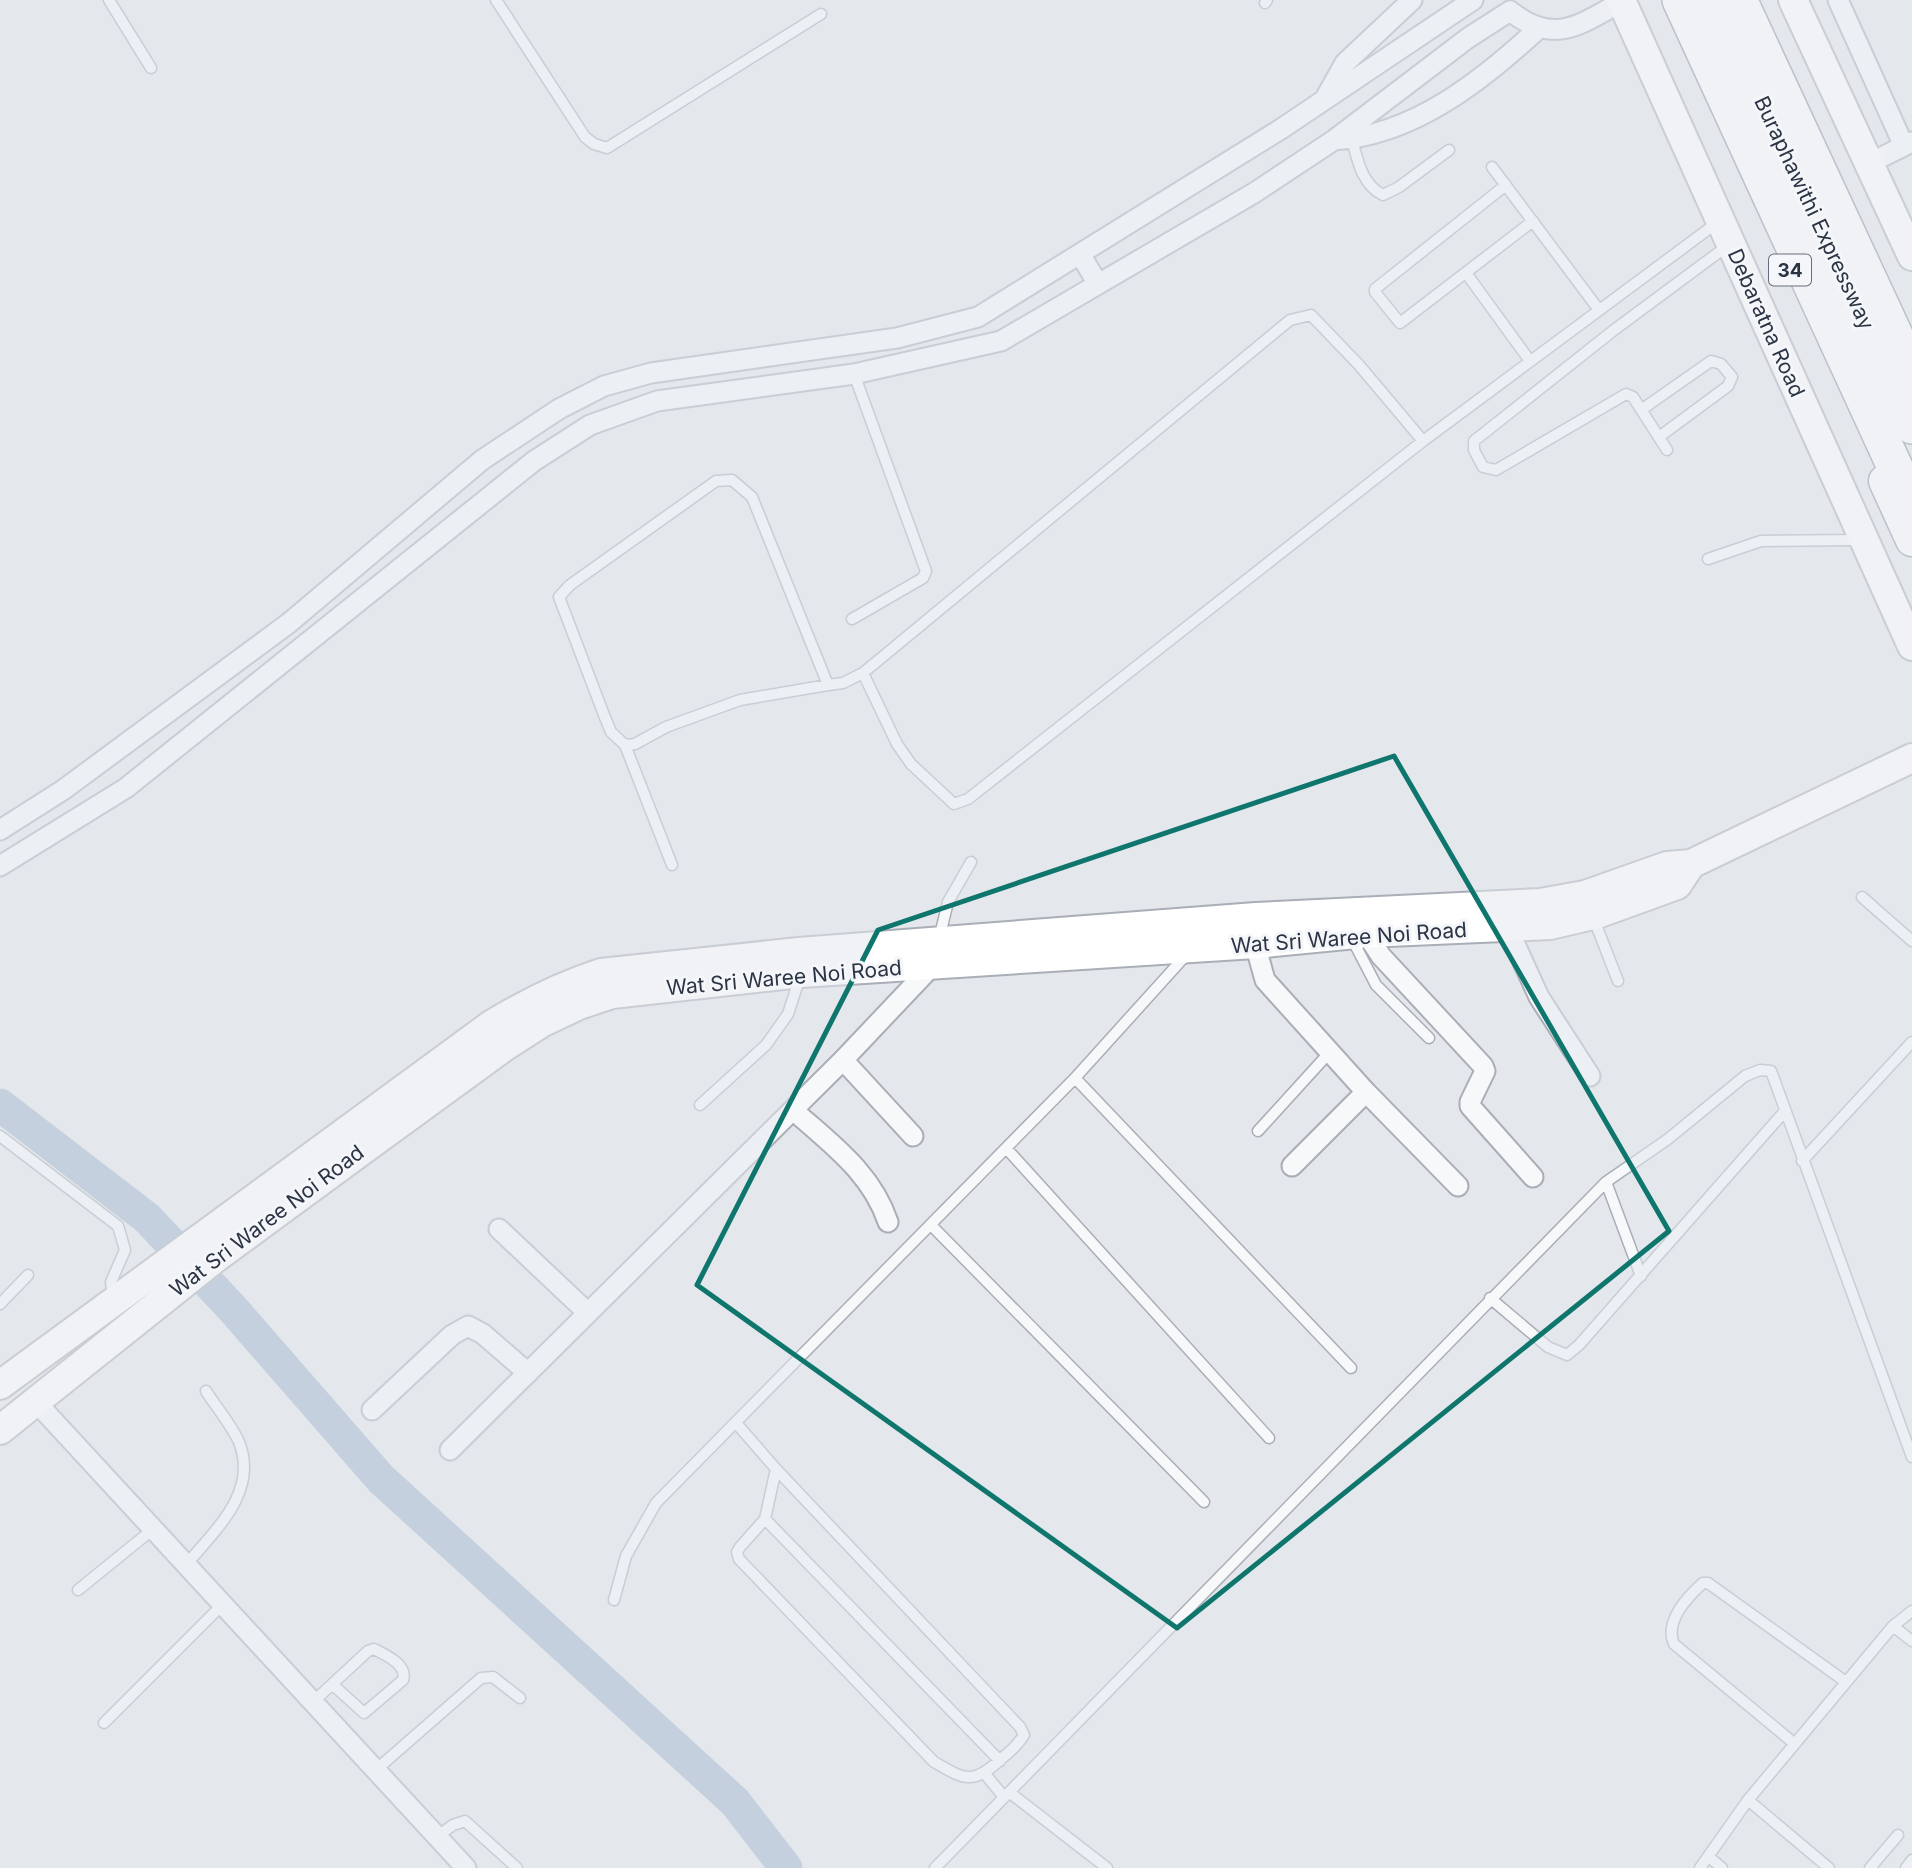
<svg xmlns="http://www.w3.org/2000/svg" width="1912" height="1868" viewBox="0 0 1912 1868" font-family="Inter,sans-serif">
<rect width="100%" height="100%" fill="#e4e7ec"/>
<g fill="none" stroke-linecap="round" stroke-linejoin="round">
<path stroke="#9fb4cc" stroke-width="33" d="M 0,1105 L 147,1218 L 232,1308 L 381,1479 L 735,1802 L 786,1868"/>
<g stroke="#a9aeb7" stroke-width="13">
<path id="service" d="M 109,0 L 151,68
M 496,0 L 585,137 L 594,144 L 607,148 L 821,14
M 1265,3 L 1267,0
M 1352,139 C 1357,159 1362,185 1383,195 L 1399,187 L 1449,150
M 1492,167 L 1599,310
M 1506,185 L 1375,289 L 1375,292 L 1400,323 L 1533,221
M 1466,273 L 1530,361
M 1641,410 L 1711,361 L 1721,364 L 1732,377 L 1728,386 L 1659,437
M 1667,450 L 1633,397 L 1626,394 L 1496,470 L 1483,467 L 1474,450 L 1474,441 L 1614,330 L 1730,244
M 1708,559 L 1761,541 L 1862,540
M 852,619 L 923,578 L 926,571 L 854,374
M 863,673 L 897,744 L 911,764 L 954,804 L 968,799 L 1423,441 L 1718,222
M 828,685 L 843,683 L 863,673 L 1290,320 L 1311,315 L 1359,365 L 1423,441
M 625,745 L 635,744 L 666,727 L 740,700 L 828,685 L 752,497 L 732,480 L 716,481 L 570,585 L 559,597 L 604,715 L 611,732 L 625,745 L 672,865
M 1862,897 L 1912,941
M 1593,917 L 1618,981
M 1351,937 L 1376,985 L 1429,1038
M 939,939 L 948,902 L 971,862
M 1075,1078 L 1351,1368
M 700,1105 L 766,1045 L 788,1014 L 800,977
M 1258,1131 L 1329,1053
M 0,1136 L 118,1226 L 125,1250 L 111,1282 L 113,1296
M 1006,1148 L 1269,1438
M 1802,1161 L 1912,1042
M 1606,1182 L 1641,1276
M 931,1225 L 1204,1502
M 1490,1298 L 1548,1347 L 1567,1355 L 1579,1345 L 1784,1112
M 0,1304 L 28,1275
M 736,1423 L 776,1469
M 776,1469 L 1020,1727 L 1024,1735 C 1018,1745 1010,1752 1001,1759 C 973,1785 965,1780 934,1762 L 739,1559 L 737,1552 L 740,1547 L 765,1519 Z
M 765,1519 L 1000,1761
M 186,1565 C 215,1530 259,1492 239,1442 C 231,1424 216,1407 206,1391
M 78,1590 L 152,1530
M 614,1600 L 626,1556 L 656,1503 L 1075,1078 L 1188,953
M 1893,1626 L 1912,1641
M 314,1701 L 368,1651 L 374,1649 C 386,1655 408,1665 403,1680 L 364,1713 L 332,1684
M 104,1723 L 222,1605
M 1795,1744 L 1674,1644 C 1664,1622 1687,1597 1703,1583 L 1708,1583 L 1846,1682
M 377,1769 L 481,1678 L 493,1677 L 520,1698
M 985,1774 L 1004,1797
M 1009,1792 L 1107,1868
M 1748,1800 L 1829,1868
M 438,1836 L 453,1825 L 465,1821 L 517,1868
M 1709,1857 L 1722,1868
M 935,1868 L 1606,1182 L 1668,1139 L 1745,1076 L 1760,1070 L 1771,1071 L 1912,1457
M 1700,1868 L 1748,1800 L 1893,1626 L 1912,1611
M 1870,1868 L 1898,1835
M 1906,1868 L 1912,1860"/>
</g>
<g stroke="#a9aeb7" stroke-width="23">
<path id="minor" d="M 1838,0 L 1904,146
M 1327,95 L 1345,63 L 1412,0
M 1334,140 C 1413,136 1483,80 1539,28
M 1868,164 L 1912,142
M 1080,254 L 1098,284
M 0,830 L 63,790 L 289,623 L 482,460 L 559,409 L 604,386 L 651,373 L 897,338 L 978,317 L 1281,129 L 1473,0
M 0,866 L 126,788 L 534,461 L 590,425 L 657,401 L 854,374 L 1001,341 L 1254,193 L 1334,140 L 1468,38 L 1510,11 C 1554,46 1579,25 1621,2
M 1508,929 L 1539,997 L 1590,1076
M 1366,933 L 1381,956 L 1483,1066 L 1485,1071 L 1470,1102 L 1470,1106 L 1533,1177
M 1255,944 L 1265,980 L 1366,1092 L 1458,1186
M 843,1060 L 913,1136
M 793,1110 C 831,1144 871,1172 888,1222
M 1292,1166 L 1366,1092
M 499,1229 L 588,1313
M 36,1402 L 466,1868
M 372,1410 L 452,1335 L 468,1326 L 483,1334 L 528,1373
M 450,1450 L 843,1060 L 932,966"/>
</g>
<g stroke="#a9aeb7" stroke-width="32">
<path id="secondary" d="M 1621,0 L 1912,646
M 1793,0 L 1912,256
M 0,1385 L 491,1025 C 527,1003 561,986 601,973 L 799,952 L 1256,917 L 1540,903 L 1585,895 L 1667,866 L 1691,864 L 1912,758
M 0,1430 L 217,1257 L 360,1152 L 504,1047 L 543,1022 L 579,1005 L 612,994 L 801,973 L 1255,944 L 1366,933 L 1550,925 L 1597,914 L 1666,889 L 1677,885 L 1691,864"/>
</g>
<g stroke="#8b94a3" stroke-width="35">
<path id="trunk" d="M 1741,0 L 1912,368
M 1885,481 L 1912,540"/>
</g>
<g stroke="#8b94a3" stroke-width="38">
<path id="motorway" d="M 1680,0 L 1912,504
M 1716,0 L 1912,426"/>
</g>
<use href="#service" stroke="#f7f8fa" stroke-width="10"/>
<use href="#minor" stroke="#f7f8fa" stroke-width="19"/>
<use href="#secondary" stroke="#fff" stroke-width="28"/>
<use href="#trunk" stroke="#fff" stroke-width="32"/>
<use href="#motorway" stroke="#fff" stroke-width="35"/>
</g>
<path d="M0 0H1912V1868H0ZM 1394,756 L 1669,1231 L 1177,1628 L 697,1285 L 878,930 Z" fill="#e4e7ec" fill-opacity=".55" fill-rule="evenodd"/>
<path fill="none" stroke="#0f766e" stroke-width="5" stroke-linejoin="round" d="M 1394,756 L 1669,1231 L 1177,1628 L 697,1285 L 878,930 Z"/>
<g text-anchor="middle" stroke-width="6" stroke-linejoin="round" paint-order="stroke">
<rect fill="#f4f6f9" stroke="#676e7b" stroke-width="2" x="1769" y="254.5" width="42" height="31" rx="5"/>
<g font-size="19" font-weight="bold" fill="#2b3445">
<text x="1790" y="277">34</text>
</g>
<g font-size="21" fill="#2b3445" stroke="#f4f6f9">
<text transform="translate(1814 213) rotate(65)" y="7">Buraphawithi Expressway</text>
<text transform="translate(1766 323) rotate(66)" y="7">Debaratna Road</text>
<text transform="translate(1349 938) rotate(-4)" y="7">Wat Sri Waree Noi Road</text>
<text transform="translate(784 978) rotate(-5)" y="7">Wat Sri Waree Noi Road</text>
<text transform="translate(267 1221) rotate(-37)" y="7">Wat Sri Waree Noi Road</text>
</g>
</g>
</svg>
